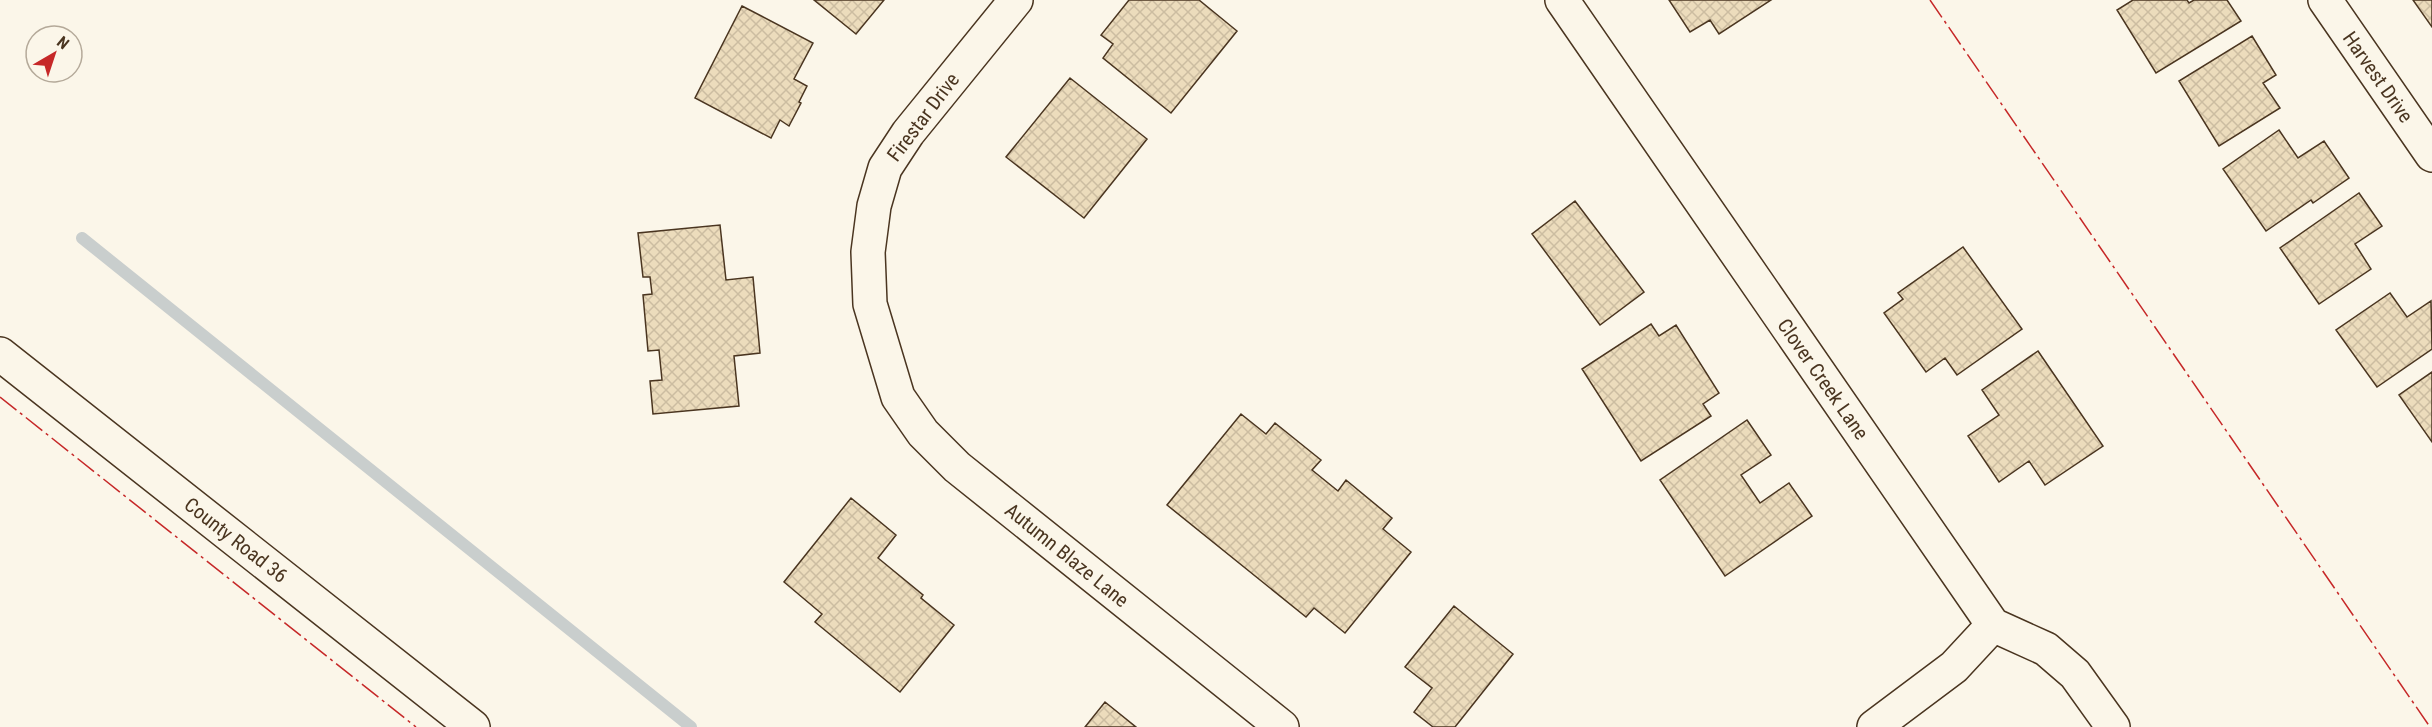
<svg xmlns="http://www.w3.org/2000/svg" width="2432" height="727" viewBox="0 0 2432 727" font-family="'Roboto Condensed',sans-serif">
<defs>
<pattern id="building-cross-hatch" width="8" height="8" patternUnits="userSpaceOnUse" patternTransform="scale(1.5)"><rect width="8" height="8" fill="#ecdcbc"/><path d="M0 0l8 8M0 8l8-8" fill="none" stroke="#ccbda1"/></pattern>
</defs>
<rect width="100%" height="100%" fill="#fbf6e9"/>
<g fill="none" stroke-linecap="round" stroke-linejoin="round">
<path stroke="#c9cecd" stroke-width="12" d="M 82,238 L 691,727"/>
</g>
<path fill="url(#building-cross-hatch)" stroke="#4a3520" stroke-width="1.5" d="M 814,0 L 884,0 L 856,34 Z
M 1129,0 L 1199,0 L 1237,31 L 1171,113 L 1103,58 L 1113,44 L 1101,35 Z
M 1669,0 L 1771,0 L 1719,34 L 1710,20 L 1690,32 Z
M 2133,0 L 2187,0 L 2189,3 L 2194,0 L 2227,0 L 2241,21 L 2156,73 L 2117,10 Z
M 2413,0 L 2432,0 L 2432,27 Z
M 742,6 L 813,43 L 794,79 L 807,86 L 799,102 L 801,103 L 789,126 L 780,120 L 771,138 L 695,98 Z
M 2252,36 L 2276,75 L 2263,83 L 2280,108 L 2219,146 L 2179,81 Z
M 1070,78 L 1147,139 L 1084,218 L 1006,157 Z
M 2279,130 L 2298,158 L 2324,141 L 2349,178 L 2313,203 L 2311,200 L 2266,231 L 2223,169 Z
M 2359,193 L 2382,226 L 2355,244 L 2371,269 L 2319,304 L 2280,248 Z
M 1575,201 L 1644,292 L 1600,325 L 1532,234 Z
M 720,225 L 726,280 L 753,277 L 760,353 L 734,356 L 739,406 L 653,414 L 650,381 L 662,380 L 659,350 L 648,351 L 643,295 L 652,294 L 650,277 L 643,277 L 638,233 Z
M 1963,247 L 2022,329 L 1957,375 L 1945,358 L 1926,372 L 1884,313 L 1903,299 L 1898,293 Z
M 2390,293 L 2407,317 L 2431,301 L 2432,349 L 2377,387 L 2336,330 Z
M 1651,324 L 1659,336 L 1676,325 L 1719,393 L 1703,404 L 1711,416 L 1641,461 L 1582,369 Z
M 2038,351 L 2103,446 L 2045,485 L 2029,461 L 1999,482 L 1968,436 L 1999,415 L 1982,390 Z
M 2432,372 L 2432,442 L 2399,395 Z
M 1241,414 L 1266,434 L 1275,423 L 1321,460 L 1312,470 L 1338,491 L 1346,480 L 1392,518 L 1383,529 L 1411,552 L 1345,633 L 1314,608 L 1306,617 L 1167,505 Z
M 1747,420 L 1771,455 L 1741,475 L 1760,503 L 1789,483 L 1812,516 L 1725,576 L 1660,480 Z
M 851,498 L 896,535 L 878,558 L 923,595 L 921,598 L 954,625 L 900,692 L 815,622 L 822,614 L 784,582 Z
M 1454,606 L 1513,654 L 1455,727 L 1433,727 L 1414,712 L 1432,688 L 1405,667 Z
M 1105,702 L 1136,727 L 1085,727 Z"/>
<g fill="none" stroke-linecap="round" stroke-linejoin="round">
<g stroke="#4a3520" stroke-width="36">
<path id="street" d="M 1016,0 L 908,133 L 885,168 L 874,206 L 868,252 L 870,304 L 898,397 L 923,433 L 957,467 L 1282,727
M 1562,0 L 1993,625 L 2046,649 L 2075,674 L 2113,727
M 2325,0 L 2432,155
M 0,354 L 473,727
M 1874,727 L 1954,667 L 1993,625"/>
</g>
<use href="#street" stroke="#fbf6e9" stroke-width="33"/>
<path stroke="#c62828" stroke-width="1.5" stroke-dasharray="21 4.5 3 4.5" stroke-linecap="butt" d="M 1930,0 L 2430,727
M 0,397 L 416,727"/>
</g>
<g text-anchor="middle" stroke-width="4.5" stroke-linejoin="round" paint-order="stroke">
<g font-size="20" fill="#4a3520" stroke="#fbf6e9">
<text transform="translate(2378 77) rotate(55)" y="7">Harvest Drive</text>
<text transform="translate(923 117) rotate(-53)" y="7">Firestar Drive</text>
<text transform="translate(1823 379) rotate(55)" y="7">Clover Creek Lane</text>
<text transform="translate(236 540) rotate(38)" y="7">County Road 36</text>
<text transform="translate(1067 555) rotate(39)" y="7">Autumn Blaze Lane</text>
</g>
</g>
<g transform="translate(54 54) rotate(39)"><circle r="28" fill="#fbf6e9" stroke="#b4a999" stroke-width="1.5"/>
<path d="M0-4.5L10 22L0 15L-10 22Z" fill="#c62828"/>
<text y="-9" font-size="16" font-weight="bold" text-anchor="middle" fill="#4a3520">N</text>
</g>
</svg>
